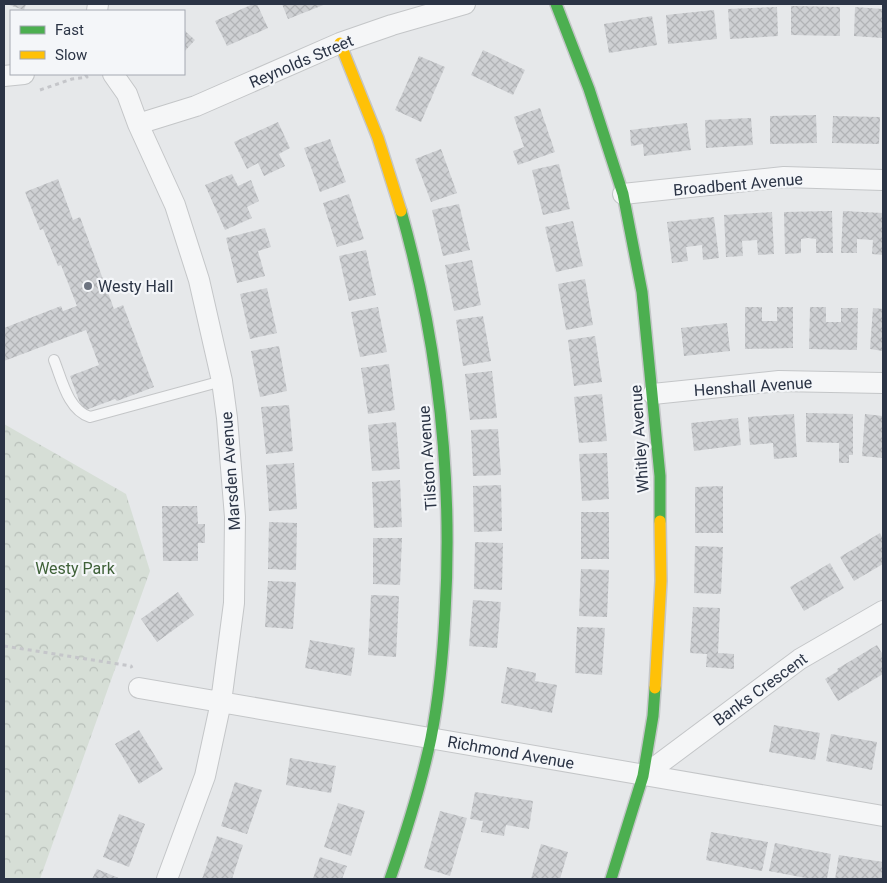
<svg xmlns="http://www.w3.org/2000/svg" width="887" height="883" viewBox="0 0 887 883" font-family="Roboto,sans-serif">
<defs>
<pattern id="park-crowns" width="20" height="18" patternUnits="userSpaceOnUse" patternTransform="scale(1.25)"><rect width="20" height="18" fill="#d6ded6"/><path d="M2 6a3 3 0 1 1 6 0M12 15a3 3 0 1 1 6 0" fill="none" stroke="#b8bfb9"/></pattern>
<pattern id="building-cross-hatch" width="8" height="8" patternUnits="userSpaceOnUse" patternTransform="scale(1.25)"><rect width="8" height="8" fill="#ced0d3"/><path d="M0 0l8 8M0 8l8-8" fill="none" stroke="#b1b3b6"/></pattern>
</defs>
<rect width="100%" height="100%" fill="#e6e8ea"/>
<path fill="url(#park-crowns)" d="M 4,424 L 126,494 L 150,571 L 40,879 L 4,879 Z"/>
<path fill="url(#building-cross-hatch)" d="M 6,4 L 26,4 L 24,10 Z
M 253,4 L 257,4 L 268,28 L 227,46 L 215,21 Z
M 282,4 L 326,4 L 288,19 Z
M 791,6 L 840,7 L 840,36 L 791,35 Z
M 777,7 L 778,36 L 730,39 L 728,9 Z
M 855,7 L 883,9 L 883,38 L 854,36 Z
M 714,10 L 717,39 L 668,44 L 666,15 Z
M 652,16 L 657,45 L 609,53 L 604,24 Z
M 184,30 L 195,40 L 184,52 Z
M 483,50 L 525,70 L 513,95 L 471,75 Z
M 419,56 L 445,67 L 421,122 L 395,110 Z
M 540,108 L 555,152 L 518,165 L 513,151 L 524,147 L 514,117 Z
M 816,115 L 817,143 L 770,144 L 770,116 Z
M 833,116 L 880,117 L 879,144 L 832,143 Z
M 751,118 L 753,145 L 706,148 L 705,120 Z
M 278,122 L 290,148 L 279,154 L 285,166 L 264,176 L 258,163 L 247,169 L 234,142 Z
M 687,123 L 691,150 L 644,156 L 643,144 L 631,146 L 630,130 Z
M 330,139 L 346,182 L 320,192 L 304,148 Z
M 441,149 L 457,193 L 431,202 L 415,159 Z
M 559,164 L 570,209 L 543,215 L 532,170 Z
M 232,174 L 238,186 L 251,180 L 259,201 L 247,207 L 252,218 L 225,230 L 205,185 Z
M 58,179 L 73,220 L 80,217 L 114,309 L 123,305 L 154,387 L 117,401 L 115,399 L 83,411 L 70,376 L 99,365 L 86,330 L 4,361 L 4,328 L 61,306 L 63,311 L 77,306 L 61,265 L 58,266 L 43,229 L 40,230 L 25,192 Z
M 349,194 L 364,239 L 337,247 L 323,203 Z
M 459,204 L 470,250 L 443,256 L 432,210 Z
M 832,211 L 833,253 L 816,253 L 816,239 L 808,238 L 801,239 L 801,253 L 785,254 L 784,212 Z
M 843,211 L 883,213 L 883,255 L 872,254 L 873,240 L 857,239 L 857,253 L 841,253 Z
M 772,212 L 774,254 L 758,255 L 757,240 L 742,241 L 743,256 L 726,257 L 724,215 Z
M 714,217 L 719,258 L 703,260 L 702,245 L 686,247 L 688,261 L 672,263 L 667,222 Z
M 573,221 L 583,266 L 556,272 L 545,227 Z
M 265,228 L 271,247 L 258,251 L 265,276 L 237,283 L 226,238 Z
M 366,250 L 376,295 L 349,301 L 339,256 Z
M 472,260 L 481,305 L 454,311 L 445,265 Z
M 585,279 L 593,325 L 566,330 L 558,284 Z
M 267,288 L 277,333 L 250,339 L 240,294 Z
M 378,307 L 387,352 L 360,357 L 351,312 Z
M 745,307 L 762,307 L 762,321 L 777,321 L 777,307 L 793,307 L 793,348 L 745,349 Z
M 810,307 L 826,307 L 826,322 L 841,322 L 841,308 L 858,308 L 857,350 L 809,349 Z
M 873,308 L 883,309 L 883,351 L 870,349 Z
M 483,316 L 491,361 L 463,366 L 456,320 Z
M 727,323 L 730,351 L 684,356 L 681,328 Z
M 595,336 L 602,382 L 574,386 L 568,340 Z
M 279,346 L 287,391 L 260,397 L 251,351 Z
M 389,364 L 395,410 L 368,414 L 361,368 Z
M 492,371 L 497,418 L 470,420 L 465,374 Z
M 602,394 L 607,441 L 579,443 L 574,397 Z
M 289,405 L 293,451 L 266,454 L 261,407 Z
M 806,413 L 853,414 L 853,455 L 849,455 L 849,463 L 839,463 L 839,443 L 806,442 Z
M 794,414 L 797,457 L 774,459 L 773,443 L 750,445 L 748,417 Z
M 865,414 L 883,416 L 883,458 L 862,456 Z
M 738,418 L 741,445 L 694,451 L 691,423 Z
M 396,422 L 400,469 L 372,471 L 368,425 Z
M 498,429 L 501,475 L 473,476 L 471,430 Z
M 607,453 L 609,499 L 582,501 L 579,454 Z
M 294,463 L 297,509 L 269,511 L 266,465 Z
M 400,480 L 402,527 L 374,528 L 372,482 Z
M 501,485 L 502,531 L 474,532 L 473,486 Z
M 723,486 L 723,533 L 695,533 L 695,487 Z
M 162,506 L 197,506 L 198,524 L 205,524 L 205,543 L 198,543 L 198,561 L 163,561 Z
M 581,512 L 609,512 L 609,559 L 581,559 Z
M 269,522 L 297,523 L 296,570 L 268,569 Z
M 880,533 L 883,539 L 883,564 L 854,581 L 840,557 Z
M 373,538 L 402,538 L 400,585 L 373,584 Z
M 475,542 L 503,543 L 502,590 L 474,589 Z
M 695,546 L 723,547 L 721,594 L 694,593 Z
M 830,563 L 844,588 L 804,611 L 790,587 Z
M 581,569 L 609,570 L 607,617 L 579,616 Z
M 268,581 L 296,582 L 293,629 L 265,627 Z
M 178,592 L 194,615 L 157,642 L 141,619 Z
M 371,595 L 399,596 L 396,657 L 368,655 Z
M 473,600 L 501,602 L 497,648 L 469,646 Z
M 693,607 L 720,608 L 718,653 L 734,654 L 734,669 L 706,667 L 707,654 L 690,653 Z
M 577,627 L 605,628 L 602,675 L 575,673 Z
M 310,640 L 355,648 L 351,676 L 305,668 Z
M 877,645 L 883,655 L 883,674 L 838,701 L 825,679 L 838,671 L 837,669 Z
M 507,667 L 536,673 L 535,681 L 557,685 L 552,713 L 501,703 Z
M 774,725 L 820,733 L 815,760 L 769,752 Z
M 139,730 L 163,769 L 139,784 L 115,744 Z
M 831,734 L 877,742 L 872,770 L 826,761 Z
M 290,758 L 336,766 L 331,793 L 286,785 Z
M 235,782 L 262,790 L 247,834 L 221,826 Z
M 475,792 L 533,801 L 529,829 L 506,825 L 504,836 L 481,832 L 483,821 L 470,819 Z
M 338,803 L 365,811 L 351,856 L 324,847 Z
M 440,811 L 467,818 L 450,876 L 424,868 Z
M 119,814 L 145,824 L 129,867 L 103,857 Z
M 711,832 L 768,842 L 762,871 L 706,860 Z
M 217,836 L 243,845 L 232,879 L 202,879 Z
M 775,843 L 831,854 L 827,879 L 811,879 L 769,871 Z
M 541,844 L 568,852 L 560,879 L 531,879 Z
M 839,855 L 883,862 L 883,879 L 835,879 Z
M 320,857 L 347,866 L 342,879 L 313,879 Z
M 97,869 L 121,879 L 92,879 Z"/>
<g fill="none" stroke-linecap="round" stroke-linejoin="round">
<g stroke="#c4c6c8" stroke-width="12">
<path id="lane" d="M 54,360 C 62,380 68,410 90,417 L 222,381"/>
</g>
<g stroke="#c4c6c8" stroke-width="22">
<path id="street" d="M 97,11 L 98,4
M 113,74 L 127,94 L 138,124 L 175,205 L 199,280 L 222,381 L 227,418 L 235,517 L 234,603 L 221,702 L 205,776 L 167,879
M 4,76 L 24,74
M 138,124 L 196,106 L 340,43 L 392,25 L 465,4
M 623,194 L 784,177 L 883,180
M 653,394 L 779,381 L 883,383
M 139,688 L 883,816
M 643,776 L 800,659 L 883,611"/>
</g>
<g stroke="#c4c6c8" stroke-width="14">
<path id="fast" d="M 556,4 L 589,89 L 623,194 L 642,292 L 660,476 L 660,521
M 390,879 C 406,833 421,786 431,738 C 439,697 443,655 445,614 C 453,478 438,342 401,211
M 611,879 L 643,776 L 653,716 L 655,688"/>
</g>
<g stroke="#c4c6c8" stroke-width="14">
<path id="slow" d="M 340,43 L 378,138 L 401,211
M 655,688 L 661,581 L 660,521"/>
</g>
<path stroke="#c5c6ca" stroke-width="3" stroke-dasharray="4 4" stroke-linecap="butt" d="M 40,90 L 72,79 L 87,77 L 85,74
M 4,646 L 131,666 L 132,668"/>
<use href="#lane" stroke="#f5f6f7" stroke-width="10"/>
<use href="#street" stroke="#f5f6f7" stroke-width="20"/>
<use href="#fast" stroke="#4caf50" stroke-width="11"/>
<use href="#slow" stroke="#ffc107" stroke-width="11"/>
</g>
<circle fill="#6c737f" stroke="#f4f6f9" stroke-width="2" cx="88" cy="286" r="5"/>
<g text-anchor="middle" stroke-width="4.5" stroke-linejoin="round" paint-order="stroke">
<g font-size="16" fill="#2b3445" stroke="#f4f6f9">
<text transform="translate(301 61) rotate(-23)" y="6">Reynolds Street</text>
<text transform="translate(738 184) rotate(-5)" y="6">Broadbent Avenue</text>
<text transform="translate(753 386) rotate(-4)" y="6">Henshall Avenue</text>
<text transform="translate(639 439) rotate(-94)" y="6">Whitley Avenue</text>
<text transform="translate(427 458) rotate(-94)" y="6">Tilston Avenue</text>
<text transform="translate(230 471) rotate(-94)" y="6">Marsden Avenue</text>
<text transform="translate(760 689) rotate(-36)" y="6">Banks Crescent</text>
<text transform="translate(511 752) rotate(10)" y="6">Richmond Avenue</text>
</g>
<g font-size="16" fill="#2b3445" stroke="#f4f6f9" text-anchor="start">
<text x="98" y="292">Westy Hall</text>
</g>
<g font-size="16" fill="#3f6138" stroke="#f4f6f9">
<text x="75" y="574">Westy Park</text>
</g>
</g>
<rect width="887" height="883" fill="none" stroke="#2b3445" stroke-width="10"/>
<rect x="10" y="10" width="175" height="65" fill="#f4f6f9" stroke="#a4a8b1"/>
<rect x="20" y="26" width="25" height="8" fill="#4caf50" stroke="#a4a8b1"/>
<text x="55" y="35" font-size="15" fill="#2b3445">Fast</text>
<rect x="20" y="51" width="25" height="8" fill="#ffc107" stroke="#a4a8b1"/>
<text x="55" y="60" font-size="15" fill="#2b3445">Slow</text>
</svg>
